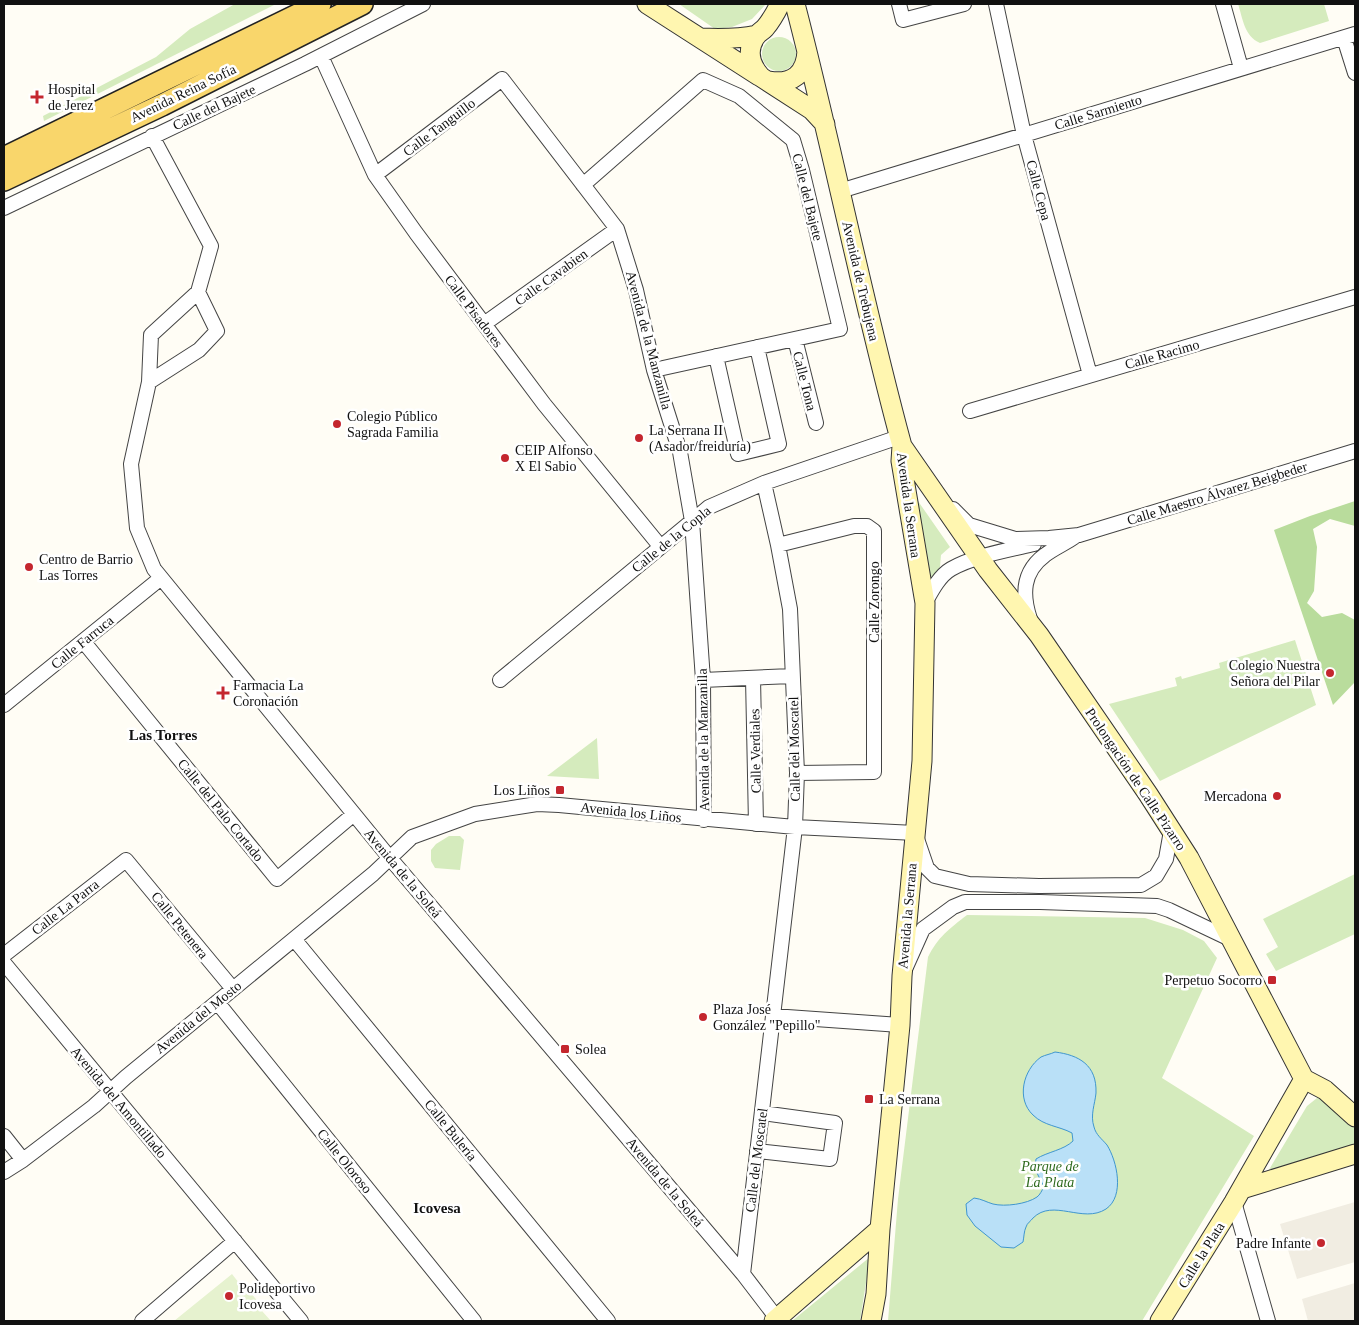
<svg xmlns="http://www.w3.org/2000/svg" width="1359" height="1325" viewBox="0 0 1359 1325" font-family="'Times New Roman',serif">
<rect width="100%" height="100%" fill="#fffdf5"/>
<path fill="#d5ebbd" d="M 235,4 L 276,4 L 44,121 L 43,116 L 156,57 L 190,29 Z
M 679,4 L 766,4 L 752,19 L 732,27 L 715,29 Z
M 1238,4 L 1324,4 L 1329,21 L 1260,43 C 1244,36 1243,19 1238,4 Z
M762 54a17 17 0 1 1 34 0a17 17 0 1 1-34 0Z
M 911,491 L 950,547 L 941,555 L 940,567 L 924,588 Z
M 1295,640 L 1316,705 L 1160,781 L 1109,704 L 1177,686 L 1175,678 L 1181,676 L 1182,679 L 1220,668 L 1219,663 Z
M 597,738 L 599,779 L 547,776 Z
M 449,836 L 460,836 L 464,840 L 460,870 L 435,868 L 431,861 L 431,850 L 436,844 Z
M 1355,874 L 1355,934 L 1276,971 L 1266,954 L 1278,947 L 1263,919 Z
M 967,915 L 1145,918 L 1183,930 L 1204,941 L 1217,958 L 1162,1078 L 1254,1136 L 1142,1321 L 888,1321 L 898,1199 L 928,957 C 938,937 949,929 967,915 Z
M 1317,1098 L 1322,1098 L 1355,1125 L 1355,1147 L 1267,1173 L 1307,1106 Z
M 870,1257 L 860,1321 L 792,1321 Z"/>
<path fill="#b9dc9c" d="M 1355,501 L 1355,526 L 1330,519 L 1313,529 L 1317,547 L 1314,591 L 1307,603 L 1322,617 L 1342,613 L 1355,620 L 1355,682 L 1333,705 L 1274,530 L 1310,516 Z"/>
<path fill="#e6f2cf" d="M 232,1274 L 239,1283 L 241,1281 L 264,1309 L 262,1311 L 271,1321 L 174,1321 Z"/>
<path fill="#f1ede2" d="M 1355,1202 L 1355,1262 L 1297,1279 L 1280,1224 Z
M 1355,1283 L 1355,1321 L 1308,1321 L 1302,1299 Z"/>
<path fill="#b9e0f7" stroke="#3f96cf" d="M 1055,1052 C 1079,1055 1097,1065 1096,1093 C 1095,1104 1090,1115 1094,1127 C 1096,1135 1102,1139 1107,1145 C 1117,1161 1125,1196 1106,1209 C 1083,1224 1053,1198 1033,1218 C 1031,1221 1027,1223 1026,1227 C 1024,1231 1024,1237 1023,1242 L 1014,1248 L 1001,1247 L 975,1226 L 967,1215 L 966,1204 L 974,1198 C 982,1199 986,1202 993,1204 C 1005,1207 1027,1204 1037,1197 C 1040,1195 1042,1190 1044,1187 L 1035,1169 L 1036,1159 C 1047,1152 1064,1150 1073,1141 L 1072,1133 C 1059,1126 1044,1126 1033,1115 C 1016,1099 1023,1070 1041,1057 C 1045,1055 1051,1054 1055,1052 Z"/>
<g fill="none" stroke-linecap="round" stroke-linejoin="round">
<g stroke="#444" stroke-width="16">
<path id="street" d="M 899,4 L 903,20 L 964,4
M 996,4 L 1024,135 L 1090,375
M 1223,4 L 1241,68
M 1344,38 L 1355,73
M 321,56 L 375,175 L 416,233 L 544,404 L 660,546
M 375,175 L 502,79 L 617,229 L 636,290 L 654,370 L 680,452 L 692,521 L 703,680 L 704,820
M 583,185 L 703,80 L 739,96 L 793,140 L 802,170 L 840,329 L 654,370
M 840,191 L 1355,34
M 4,208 L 305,64 L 423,4
M 198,292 L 151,335 L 149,382 L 131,464 L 137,528 L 154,569 L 389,857 L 743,1274 L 779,1321
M 484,324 L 617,229
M 795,339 L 816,423
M 716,356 L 738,454 L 779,444 L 757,347
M 149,382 L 199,350 L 217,331 L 198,292 L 211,246 L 152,136
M 970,411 L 1355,297
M 953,509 L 969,525 L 1015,539 L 1049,538 L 1079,535 L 1355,451
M 778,545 L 854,526 L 867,526 L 874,531 L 874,772 L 797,773
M 925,603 C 931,592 939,576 951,569 C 974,556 1008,550 1034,544
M 1030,619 C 1022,595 1022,572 1045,555 C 1054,548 1066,543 1076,536
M 83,641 L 277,879 L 354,814
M 753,678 L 756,824
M 500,680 L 709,507 L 764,483 L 899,437
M 703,680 L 792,676
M 4,705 L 161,578
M 294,939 L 608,1321
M 4,955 L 126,860 L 233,989
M 4,963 L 301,1321
M 906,967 L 923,929 L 953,907 L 965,902 L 1040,902 L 1157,906 L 1169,910 L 1230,939
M 217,1002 L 474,1321
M 773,1016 L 900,1025
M 4,1136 L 23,1160
M 757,1151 L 830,1159 L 835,1123 L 762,1113
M 4,1172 L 23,1160 L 94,1106 L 126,1077 L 373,874 L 412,837 L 475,814 L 537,804 L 559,805 L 795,827 L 915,833 L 927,868 L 935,876 L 969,884 L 1039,886 L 1141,885 L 1156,876 L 1166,859 L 1171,831
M 1234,1202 L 1268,1321
M 743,1274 L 795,827 L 797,773 L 790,609 L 778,545 L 764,483
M 142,1321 L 235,1241"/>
</g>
<g stroke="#333" stroke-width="21">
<path id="secondary" d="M 647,4 L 759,76
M 780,4 C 776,12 771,21 765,28 C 762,31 758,33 756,36 C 746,50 750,65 761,77 L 812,110 L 825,124
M 795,4 C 833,150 862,299 902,446 L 901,461 L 925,603 L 922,761 L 902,976 L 900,1025 L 880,1229 L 876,1294 L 871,1321
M 701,38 C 720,39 738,39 757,35
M 769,81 C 792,85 806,74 807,51
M 902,446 L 988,570 L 1039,635 L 1148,794 L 1189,858 L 1304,1079 L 1325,1090 L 1355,1117
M 1242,1189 L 1355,1154
M 774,1321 L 880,1229
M 1160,1321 L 1234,1202 L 1304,1079"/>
</g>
<g stroke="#222" stroke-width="24">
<path id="primary" d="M 4,158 L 320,4
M 4,180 L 162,105 L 362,4"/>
</g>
<use href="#street" stroke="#fff" stroke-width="14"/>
<use href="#secondary" stroke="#fff6b0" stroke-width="19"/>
<use href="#primary" stroke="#f9d66b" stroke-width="21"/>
</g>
<g fill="#c4262e" stroke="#fff" stroke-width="2">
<path d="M34.5 89.5h5v5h5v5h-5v5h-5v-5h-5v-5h5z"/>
<circle cx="337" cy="424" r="5"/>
<circle cx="639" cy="438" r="5"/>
<circle cx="505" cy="458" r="5"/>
<circle cx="29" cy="567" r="5"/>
<circle cx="1330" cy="673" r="5"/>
<path d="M220.5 685.5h5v5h5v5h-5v5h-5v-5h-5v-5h5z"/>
<rect x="555" y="785" width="10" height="10" rx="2.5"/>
<circle cx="1277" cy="796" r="5"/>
<rect x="1267" y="975" width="10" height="10" rx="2.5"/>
<circle cx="703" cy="1017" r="5"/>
<rect x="560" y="1044" width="10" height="10" rx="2.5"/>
<rect x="864" y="1094" width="10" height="10" rx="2.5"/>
<circle cx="1321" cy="1243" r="5"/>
<circle cx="229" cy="1296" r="5"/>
</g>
<g text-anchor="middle" stroke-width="5" stroke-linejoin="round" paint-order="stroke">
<g font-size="14" fill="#111" stroke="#fff" text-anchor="start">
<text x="48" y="94">Hospital<tspan x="48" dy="16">de Jerez</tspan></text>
<text x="347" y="421">Colegio Público<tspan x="347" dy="16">Sagrada Familia</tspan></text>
<text x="649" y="435">La Serrana II<tspan x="649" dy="16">(Asador/freiduría)</tspan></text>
<text x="515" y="455">CEIP Alfonso<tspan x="515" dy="16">X El Sabio</tspan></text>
<text x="39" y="564">Centro de Barrio<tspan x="39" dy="16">Las Torres</tspan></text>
<text x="1320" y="670" text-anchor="end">Colegio Nuestra<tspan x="1320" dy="16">Señora del Pilar</tspan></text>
<text x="233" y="690">Farmacia La<tspan x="233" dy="16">Coronación</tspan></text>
<text x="550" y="795" text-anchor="end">Los Liños</text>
<text x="1267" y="801" text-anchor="end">Mercadona</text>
<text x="1262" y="985" text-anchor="end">Perpetuo Socorro</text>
<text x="713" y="1014">Plaza José<tspan x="713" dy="16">González "Pepillo"</tspan></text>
<text x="575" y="1054">Solea</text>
<text x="879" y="1104">La Serrana</text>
<text x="1311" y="1248" text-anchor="end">Padre Infante</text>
<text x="239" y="1293">Polideportivo<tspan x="239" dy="16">Icovesa</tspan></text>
</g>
<g font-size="14" fill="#111" stroke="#fff">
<text transform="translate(183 93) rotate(-26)" y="5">Avenida Reina Sofía</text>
<text transform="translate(214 107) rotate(-25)" y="5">Calle del Bajete</text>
<text transform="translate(1098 112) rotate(-17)" y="5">Calle Sarmiento</text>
<text transform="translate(439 127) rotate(-37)" y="5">Calle Tanguillo</text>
<text transform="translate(1039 190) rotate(75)" y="5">Calle Cepa</text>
<text transform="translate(808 197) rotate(76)" y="5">Calle del Bajete</text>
<text transform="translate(551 277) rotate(-36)" y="5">Calle Cavabien</text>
<text transform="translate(861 281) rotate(77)" y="5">Avenida de Trebujena</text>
<text transform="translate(474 311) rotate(53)" y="5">Calle Pisadores</text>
<text transform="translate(649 340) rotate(75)" y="5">Avenida de la Manzanilla</text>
<text transform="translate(1162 354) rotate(-16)" y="5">Calle Racimo</text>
<text transform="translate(805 381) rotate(76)" y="5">Calle Tona</text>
<text transform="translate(1217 493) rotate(-17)" y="5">Calle Maestro Álvarez Beigbeder</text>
<text transform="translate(909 505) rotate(82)" y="5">Avenida la Serrana</text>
<text transform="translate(671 539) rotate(-39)" y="5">Calle de la Copla</text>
<text transform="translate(874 602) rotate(-90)" y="5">Calle Zorongo</text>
<text transform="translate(82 642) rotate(-39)" y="5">Calle Farruca</text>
<text transform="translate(703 740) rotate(-91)" y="5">Avenida de la Manzanilla</text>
<text transform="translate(794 749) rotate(-91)" y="5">Calle del Moscatel</text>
<text transform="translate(755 751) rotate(-91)" y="5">Calle Verdiales</text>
<text transform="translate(1136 779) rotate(56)" y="5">Prolongación de Calle Pizarro</text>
<text transform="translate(221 810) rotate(51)" y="5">Calle del Palo Cortado</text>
<text transform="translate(631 812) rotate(6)" y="5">Avenida los Liños</text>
<text transform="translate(403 873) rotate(50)" y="5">Avenida de la Soleá</text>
<text transform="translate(65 907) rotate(-38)" y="5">Calle La Parra</text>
<text transform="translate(907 916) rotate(-85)" y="5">Avenida la Serrana</text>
<text transform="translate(180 925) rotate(51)" y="5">Calle Petenera</text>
<text transform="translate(198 1017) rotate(-39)" y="5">Avenida del Mosto</text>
<text transform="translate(119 1102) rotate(50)" y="5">Avenida del Amontillado</text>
<text transform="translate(451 1130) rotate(51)" y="5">Calle Bulería</text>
<text transform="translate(756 1160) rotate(-83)" y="5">Calle del Moscatel</text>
<text transform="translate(345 1161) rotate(51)" y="5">Calle Oloroso</text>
<text transform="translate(665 1182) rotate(50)" y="5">Avenida de la Soleá</text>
<text transform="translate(1201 1255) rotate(-58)" y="5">Calle la Plata</text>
</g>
<g font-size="14" font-style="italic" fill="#2f6b1f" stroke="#fff">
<text x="1050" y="1171">Parque de<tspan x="1050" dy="16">La Plata</tspan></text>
</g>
<g font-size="15" font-weight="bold" fill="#111" stroke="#fff">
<text x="163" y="740">Las Torres</text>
<text x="437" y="1213">Icovesa</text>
</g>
</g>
<rect width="1359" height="1325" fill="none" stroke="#111111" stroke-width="10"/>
</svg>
